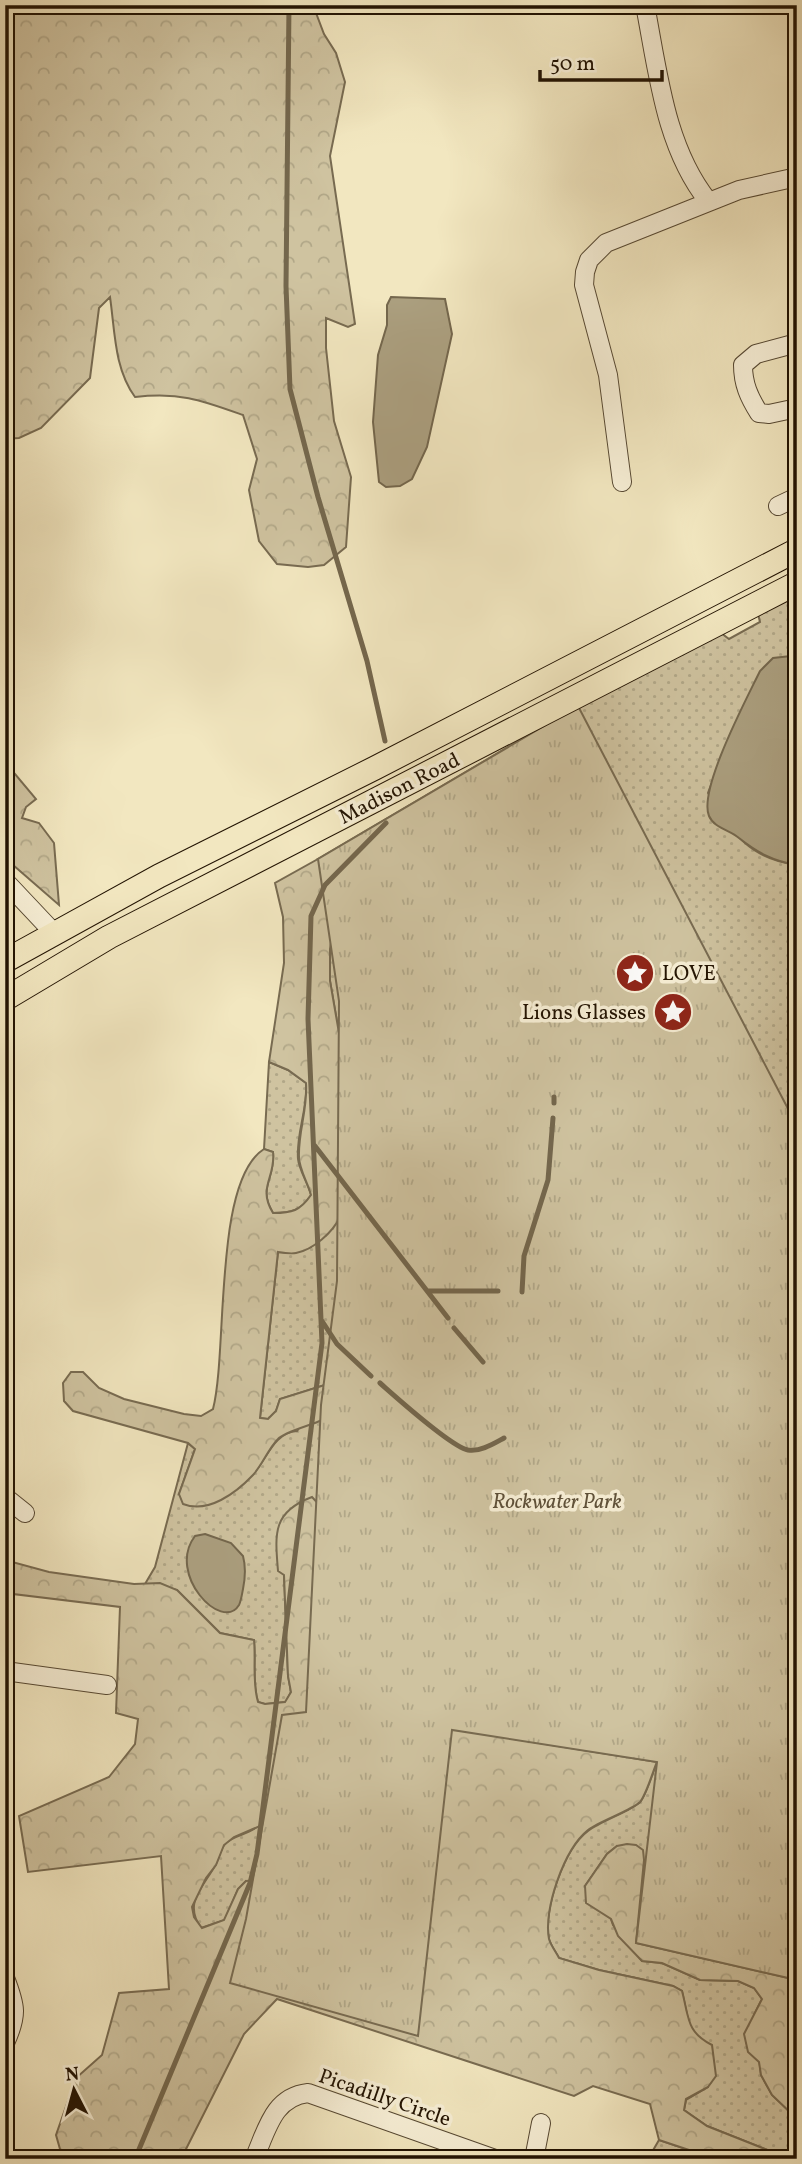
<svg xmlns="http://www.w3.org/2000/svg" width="802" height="2164" viewBox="0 0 802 2164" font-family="Vollkorn,serif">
<defs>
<pattern id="grass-dots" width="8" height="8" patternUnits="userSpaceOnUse" patternTransform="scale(1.75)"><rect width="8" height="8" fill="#cfc3a0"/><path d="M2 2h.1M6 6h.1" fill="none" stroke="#b1a788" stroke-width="1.8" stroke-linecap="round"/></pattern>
<pattern id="forest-crowns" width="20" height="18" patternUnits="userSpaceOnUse" patternTransform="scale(1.75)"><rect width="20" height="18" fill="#cfc3a0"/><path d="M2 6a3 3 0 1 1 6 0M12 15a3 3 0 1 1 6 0" fill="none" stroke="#b1a788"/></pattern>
<pattern id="park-tufts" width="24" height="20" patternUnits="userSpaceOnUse" patternTransform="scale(1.75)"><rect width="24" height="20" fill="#cfc3a0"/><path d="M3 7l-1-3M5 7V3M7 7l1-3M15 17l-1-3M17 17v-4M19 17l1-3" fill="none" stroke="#b1a788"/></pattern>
</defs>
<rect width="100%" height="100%" fill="#f2e7c0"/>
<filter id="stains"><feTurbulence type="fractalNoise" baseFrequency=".00286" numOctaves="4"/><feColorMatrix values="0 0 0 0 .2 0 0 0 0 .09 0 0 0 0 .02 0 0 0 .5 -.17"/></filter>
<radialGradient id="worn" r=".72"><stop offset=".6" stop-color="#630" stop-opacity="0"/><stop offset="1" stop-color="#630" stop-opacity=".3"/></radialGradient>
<path fill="url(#grass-dots)" stroke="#786b51" stroke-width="2" d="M 797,592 L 797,656 L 791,656 L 727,743 L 708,793 C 733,833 747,858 797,865 L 797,1980 L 636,1943 L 644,1860 L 617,1846 L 607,1854 L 585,1886 L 611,1919 L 613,1925 L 642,1961 L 662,1963 L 700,1980 L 738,1981 L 754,1988 L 762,1999 L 754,2015 L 761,2075 L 772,2095 L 793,2115 L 797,2159 L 790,2159 L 707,2126 L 684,2110 L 686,2100 L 708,2087 L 698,2038 L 689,2024 L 682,1991 L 673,1986 L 599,1970 L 559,1958 C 556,1952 551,1946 549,1939 C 543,1910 564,1849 588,1831 C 601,1821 631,1811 640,1802 C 646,1796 653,1772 657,1762 L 490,1735 L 401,1969 L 246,1881 L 238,1889 L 225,1920 L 201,1928 C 183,1902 203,1888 216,1864 C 219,1858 220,1849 225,1844 C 232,1836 245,1835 254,1829 C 270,1819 283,1805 297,1794 L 284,1575 L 288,1676 L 291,1692 L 286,1702 L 265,1704 L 258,1702 C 252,1683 256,1660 254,1640 L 220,1633 L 177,1590 L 145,1584 L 155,1567 L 188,1443 L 195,1449 L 179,1494 L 215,1502 C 228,1494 240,1487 251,1476 C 267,1461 272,1433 297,1431 L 328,1384 L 280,1399 L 276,1411 L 268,1419 L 260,1418 L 278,1252 L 290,1253 L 311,1247 L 339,1033 L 330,981 L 330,949 L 334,921 L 332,863 L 318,859 L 578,706 L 721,633 L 729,639 L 760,622 L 758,614 Z
M 269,1062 L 288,1070 L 306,1083 C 308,1109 296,1133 298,1159 C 299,1170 308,1183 311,1195 C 300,1211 292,1213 273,1213 C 257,1187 276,1178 273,1152 L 264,1149 Z
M 659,2140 L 716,2159 L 648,2159 Z"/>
<path fill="url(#forest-crowns)" stroke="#786b51" stroke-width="2" d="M 5,5 L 313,5 L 324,34 L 336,53 L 345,82 L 330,156 L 355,324 L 348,327 L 326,318 L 326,348 L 334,421 L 351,477 L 346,547 L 324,565 L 308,567 L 277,564 L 259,541 L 249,490 L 257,459 L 243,415 C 201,400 181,392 135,397 C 114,368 115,331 110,297 L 99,308 L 90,378 L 41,428 L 19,438 L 5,439 Z
M 5,762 L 36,799 L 26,807 L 22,818 L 39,823 L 54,843 L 59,905 L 5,858 Z
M 318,859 L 332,863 L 334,921 L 330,949 L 330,981 L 339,1033 L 340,1217 C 333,1232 313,1250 296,1253 C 291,1254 284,1253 278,1252 L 260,1418 L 268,1419 L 276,1411 L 280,1399 L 328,1384 L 322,1420 C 312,1425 284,1432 278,1439 C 268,1449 263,1464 253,1475 C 236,1493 208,1514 183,1504 L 179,1494 L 195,1449 L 188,1443 L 73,1411 L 64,1401 L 63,1383 L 71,1372 L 83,1372 L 99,1388 L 124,1399 L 184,1414 L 201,1416 L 213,1409 C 228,1351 213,1181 264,1149 L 273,1152 C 276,1178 257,1187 273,1213 C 292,1213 300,1211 311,1195 C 308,1183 299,1169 299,1157 C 298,1132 308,1108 306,1083 L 288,1070 L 269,1062 L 284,963 L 283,917 L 275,883 Z
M 312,1497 L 324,1510 L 319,1671 L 281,1817 L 234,1837 L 224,1845 L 216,1865 L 206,1878 L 192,1907 L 194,1917 L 202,1928 L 224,1920 L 238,1889 L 246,1881 L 259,1880 L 446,1620 L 490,1735 L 657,1762 C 653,1771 646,1795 640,1802 C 632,1810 600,1821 588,1830 C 564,1849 543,1910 549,1939 C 551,1946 556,1952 559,1958 L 599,1970 L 673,1986 L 682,1991 C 689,2017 686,2032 712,2045 L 716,2076 L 708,2087 L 686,2099 L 684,2110 L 707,2126 L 790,2159 L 716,2159 L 659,2140 L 650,2104 L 593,2086 L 574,2096 L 277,1999 L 244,2034 L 181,2159 L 76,2159 L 60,2149 L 56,2135 L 76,2078 L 102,2055 L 119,1993 L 169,1989 L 161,1856 L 28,1872 L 19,1816 L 109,1777 L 135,1744 L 138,1719 L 116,1713 L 120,1607 L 5,1593 L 5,1560 L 49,1572 L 134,1584 L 160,1583 L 177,1590 L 220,1633 L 254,1640 C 256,1660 252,1682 258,1702 L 265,1704 L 285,1702 L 291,1692 L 288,1676 L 284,1575 L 278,1571 C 275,1534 272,1512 312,1497 Z
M 627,1844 L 636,1845 L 643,1850 L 644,1860 L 636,1943 L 797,1980 L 797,2139 L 793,2115 L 772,2095 L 761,2075 L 759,2062 L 748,2052 L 744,2034 L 762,1999 L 754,1988 L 738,1981 L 700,1980 L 662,1963 L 642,1961 L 618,1936 L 611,1919 L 586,1903 L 585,1886 L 607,1854 L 617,1846 Z"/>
<path fill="url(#park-tufts)" stroke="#786b51" stroke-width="2" d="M 578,706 L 797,1126 L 797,1980 L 636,1943 L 657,1762 L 452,1730 L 418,2036 L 230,1983 L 246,1919 L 282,1715 L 306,1712 L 321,1405 L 337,1281 L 339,1001 L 318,859 Z"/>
<path fill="#ab9f7f" stroke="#74674d" stroke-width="2" d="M 391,297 L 445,299 L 452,334 L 427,447 L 412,479 L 400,486 L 386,487 L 379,482 L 373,422 L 378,355 L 387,325 L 387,305 Z
M 791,656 L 797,656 L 797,865 C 773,861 758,853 739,838 C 730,830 714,828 709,816 C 698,790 747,698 760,671 L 773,658 Z
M 205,1534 L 231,1543 L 243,1556 C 246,1567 245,1579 243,1589 C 242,1594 241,1601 239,1605 C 222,1633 166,1574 195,1536 Z"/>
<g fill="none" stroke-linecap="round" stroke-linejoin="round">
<path stroke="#74674d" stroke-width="5" d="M 289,5 L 286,286 L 290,389 L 318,497 L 367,661 L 385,741
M 554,1103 L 554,1097
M 315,1146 L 448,1318
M 428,1291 L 498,1291
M 522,1292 L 524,1256 L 548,1180 L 553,1118
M 322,1321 L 337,1344 L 371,1376
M 454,1328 L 483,1362
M 380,1383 C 396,1397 450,1446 468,1450 C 480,1452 493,1444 504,1438
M 135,2159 L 250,1883 L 257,1854 L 322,1343 L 308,1019 L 311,916 L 325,885 L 386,823"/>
<g stroke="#564832" stroke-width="20">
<path id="minor" d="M 645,5 C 658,72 665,147 708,201
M 797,343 L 756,354 L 743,365 C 743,384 749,397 759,413 L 769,414 L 797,408
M 622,482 L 608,375 L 584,285 L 585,272 L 589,260 L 606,243 L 739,190 L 797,177
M 778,506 L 797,497
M 5,881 L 54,933
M 5,1497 L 25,1513
M 5,1671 L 107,1685
M 5,1978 C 16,2006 18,2015 5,2043
M 254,2159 C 267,2130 273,2097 308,2093 L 495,2159
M 534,2159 L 541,2123"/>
</g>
<g stroke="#221302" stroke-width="25">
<path id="major" d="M 5,961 L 159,876 L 375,768 L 797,550
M 5,999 L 109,937 L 797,583"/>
</g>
<use href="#minor" stroke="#f7efd6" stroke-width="18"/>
<use href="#major" stroke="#f2e7c0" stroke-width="23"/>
</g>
<defs>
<g id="sight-disc" transform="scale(2.0125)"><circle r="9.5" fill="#8f2418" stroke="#f7efd6"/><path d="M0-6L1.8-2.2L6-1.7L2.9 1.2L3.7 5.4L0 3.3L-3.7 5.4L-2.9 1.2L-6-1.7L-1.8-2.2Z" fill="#fff"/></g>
</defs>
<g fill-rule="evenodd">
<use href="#sight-disc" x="635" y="973"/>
<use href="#sight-disc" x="673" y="1012"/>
</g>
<g text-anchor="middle" stroke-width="7" stroke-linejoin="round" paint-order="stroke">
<g font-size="21" fill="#221302" stroke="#f7efd6">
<text transform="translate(399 788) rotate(-27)" y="7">Madison Road</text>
<text transform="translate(385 2097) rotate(19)" y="7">Picadilly Circle</text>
</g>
<g font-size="21" fill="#221302" stroke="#f7efd6" text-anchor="start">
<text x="662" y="980">LOVE</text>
<text x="646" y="1019" text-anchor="end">Lions Glasses</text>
</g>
<g font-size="21" font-style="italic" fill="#5f5139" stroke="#f7efd6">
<text x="557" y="1508">Rockwater Park</text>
</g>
</g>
<rect width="802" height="2164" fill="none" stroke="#f2e7c0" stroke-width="28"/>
<rect x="7" y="7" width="788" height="2150" fill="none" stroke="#221302" stroke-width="3.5"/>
<rect x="14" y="14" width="774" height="2136" fill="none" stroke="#221302" stroke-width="2"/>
<g transform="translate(74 2090) rotate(354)" stroke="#f7efd6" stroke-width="5" paint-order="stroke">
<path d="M0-5L12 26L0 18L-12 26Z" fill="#221302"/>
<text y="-10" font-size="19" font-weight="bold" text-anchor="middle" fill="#221302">N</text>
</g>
<path d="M540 70v10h122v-10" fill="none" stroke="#221302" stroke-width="3.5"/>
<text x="550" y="70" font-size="21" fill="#221302" stroke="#f7efd6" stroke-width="5" paint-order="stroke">50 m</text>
<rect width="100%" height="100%" filter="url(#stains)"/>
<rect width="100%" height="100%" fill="url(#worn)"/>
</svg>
